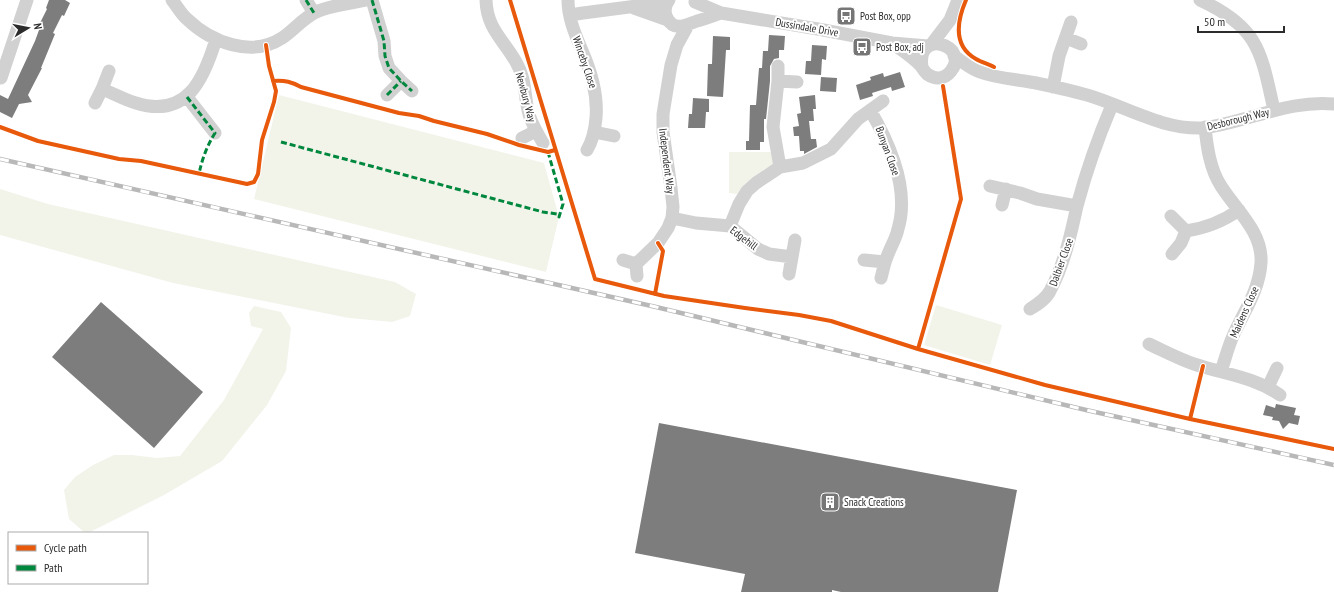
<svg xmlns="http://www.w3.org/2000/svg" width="1334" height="592" viewBox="0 0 1334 592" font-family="'PT Sans Narrow',sans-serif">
<rect width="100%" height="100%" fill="#fff"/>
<path fill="#f2f4ea" d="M 279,95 L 544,163 L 559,217 L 546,272 L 254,199 Z
M 729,152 L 773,152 L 773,165 C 758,172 746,181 737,194 L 729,193 Z
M 0,189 L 48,204 L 395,282 L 416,294 L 410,316 L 392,322 L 349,318 L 173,283 L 0,235 Z
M 936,305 L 1002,325 L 990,365 L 924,345 Z
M 254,306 L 281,312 L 291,328 L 286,371 L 267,405 L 222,461 L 164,495 L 88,533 L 85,533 L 69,519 L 64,490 L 75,477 L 93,465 L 114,455 L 132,455 L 157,458 L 180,456 L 224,400 L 263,329 L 251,326 L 249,313 Z"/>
<path fill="#7d7d7d" d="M 49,0 L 65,0 L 70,3 L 64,16 L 62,15 L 53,33 L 55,34 L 41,68 L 42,68 L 28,95 L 32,102 L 19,104 L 12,118 L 0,112 L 0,95 L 8,99 L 35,41 L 39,30 L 37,29 L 47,9 L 46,8 Z
M 769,35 L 785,36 L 784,50 L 779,50 L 779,58 L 774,59 L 770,66 L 770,81 L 766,119 L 764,119 L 764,142 L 760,142 L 760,150 L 746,150 L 746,141 L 749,141 L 750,105 L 756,105 L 759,68 L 762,68 L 763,51 L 768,51 Z
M 713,36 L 730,37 L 730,50 L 726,50 L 723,97 L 707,96 L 708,64 L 712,64 Z
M 812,45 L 827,46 L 826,60 L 822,59 L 821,75 L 805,74 L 806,61 L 811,61 Z
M 900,72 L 905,87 L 892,91 L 891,87 L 872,93 L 873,96 L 860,100 L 856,85 L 871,80 L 870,77 L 883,73 L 884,77 Z
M 821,77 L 837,78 L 836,92 L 820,91 Z
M 815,95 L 816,109 L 813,109 L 814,121 L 809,121 L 811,139 L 816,139 L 817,147 L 804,154 L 804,151 L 800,151 L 799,136 L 794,136 L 793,127 L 799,126 L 797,114 L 801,113 L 799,97 Z
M 693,98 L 709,99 L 709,112 L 706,112 L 705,128 L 688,128 L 689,114 L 692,114 Z
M 101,302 L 203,392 L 154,448 L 52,357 Z
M 1276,404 L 1296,408 L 1294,415 L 1300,416 L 1298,425 L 1289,423 L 1283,429 L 1279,421 L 1272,420 L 1273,417 L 1263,415 L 1266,405 L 1275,408 Z
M 659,423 L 1017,490 L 998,592 L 841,592 L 832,590 L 832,592 L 741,592 L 745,574 L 635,553 Z"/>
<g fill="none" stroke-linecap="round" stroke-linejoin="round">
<path stroke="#d1d1d1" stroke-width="13" d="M 172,0 C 177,6 181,14 187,19 C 211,42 251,58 282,38 C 293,31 303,18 316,12 C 331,5 349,4 366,0
M 306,0 L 314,13
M 372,0 L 384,41 L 385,56 L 389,68 L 401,81 L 412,91
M 486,0 C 487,29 503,39 516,62 C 526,79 524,93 528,110 C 530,122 537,132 543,143
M 568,0 C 568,19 576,36 583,53 C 592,74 598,95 596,118 C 595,130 593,140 587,150
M 669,0 C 665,5 664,12 667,18 C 674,32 686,25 697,21 C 705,19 713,16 721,13
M 1200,0 C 1259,27 1261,52 1274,110
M 695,2 L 721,13 L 818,29 L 892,43 L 928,46
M 634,8 L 668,20
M 570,15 L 583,13 L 667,2
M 1066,38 L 1081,44
M 892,43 C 902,50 913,57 921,66 C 923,69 924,71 927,74 C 930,76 934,78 938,78 C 943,78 948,75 951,71 C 971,46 916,27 922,67
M 931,45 L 950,20 L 958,0
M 954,56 C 962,61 970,69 980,72 C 996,78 1013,79 1030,82 C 1049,85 1068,90 1087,95 C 1125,106 1162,130 1203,128 C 1218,126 1233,122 1247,118 C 1276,110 1304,101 1334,104
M 778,66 L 778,81 L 773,127 L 780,167
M 109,71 L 102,89 C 113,93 125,100 136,103 C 187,119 204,79 216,39
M 1,78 L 27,0
M 778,81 L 797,82
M 1053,87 L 1059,56 L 1071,22
M 387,95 L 401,81
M 187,97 L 215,133
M 95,103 L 102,89
M 870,110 C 890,144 910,189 898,229 C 896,239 890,248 887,257 C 884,264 883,271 881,278
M 1205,127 C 1207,147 1210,169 1221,186 C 1236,210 1263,232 1261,263 C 1259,291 1244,311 1233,336 C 1228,347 1225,360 1221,371
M 594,132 L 614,136
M 522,138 L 536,131
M 990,186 L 1020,193 L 1037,199 L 1077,206
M 1002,205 L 1006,189
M 1171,216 L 1186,231 C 1206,228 1222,222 1239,210
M 672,218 L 696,223 L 730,226 L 758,249 L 769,254 L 792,257 L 795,240
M 730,226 L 739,204 L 747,191 L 756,183 L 780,167 L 803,163 L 831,149 L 858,119 L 883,101
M 1172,254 L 1181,243 L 1186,231
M 623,260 L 636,264
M 864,260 L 885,262
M 789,274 L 792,257
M 637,276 L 636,264 L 658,243 L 668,228 L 672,218 L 673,207 L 671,188 L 663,132 L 663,114 L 671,65 L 677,45 L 688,25
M 1030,309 C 1038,304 1046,299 1050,291 C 1064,265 1071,234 1077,206 C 1086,172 1098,138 1112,105
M 1149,344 C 1164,351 1179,359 1194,364 C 1224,374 1254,377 1280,395
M 1268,387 L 1277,368"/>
<g stroke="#b8b8b8" stroke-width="4.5">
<path id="rail" d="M 0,159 L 656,307 L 1086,410 L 1334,465"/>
</g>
<use href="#rail" stroke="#fff" stroke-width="3" stroke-dasharray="9" stroke-linecap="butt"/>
<path stroke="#00873e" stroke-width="3" stroke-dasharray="6 3" stroke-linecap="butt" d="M 306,0 L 314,13
M 372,0 L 384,41 L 385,56 L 389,68 L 401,81 L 412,91
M 387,95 L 401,81
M 187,97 L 215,133 C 207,146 202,159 199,174
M 281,142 L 543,212 L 557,214 L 559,217 L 563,204 L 548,152"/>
<g stroke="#fff" stroke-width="6">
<path id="cycleway" d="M 510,0 L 595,279 L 664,296 L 745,308 L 799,315 L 831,321 L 918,349 L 1045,385 L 1190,419 L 1334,449
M 966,0 C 957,21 953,46 976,59 C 981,62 988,64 994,67
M 273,81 C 285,80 292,82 301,87 L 399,113 L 419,116 L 434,121 L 487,134 L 519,145 L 548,152 L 555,150
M 0,127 L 38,141 L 119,159 L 141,161 L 247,184 L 254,182 L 258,174 L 262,140 L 274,102 L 276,91 L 269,66 L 266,45
M 655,294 L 663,251 L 658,243
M 918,349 L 961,199 L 943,86
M 1190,419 L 1203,366"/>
</g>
<use href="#cycleway" stroke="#e8590c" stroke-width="4"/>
</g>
<defs>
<g id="bus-square" transform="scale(1)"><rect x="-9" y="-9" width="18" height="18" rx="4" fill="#767676" stroke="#fff"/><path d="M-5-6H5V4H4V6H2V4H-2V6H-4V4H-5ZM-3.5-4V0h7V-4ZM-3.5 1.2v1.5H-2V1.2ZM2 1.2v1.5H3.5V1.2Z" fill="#fff"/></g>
<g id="building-square" transform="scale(1)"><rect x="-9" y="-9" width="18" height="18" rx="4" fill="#767676" stroke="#fff"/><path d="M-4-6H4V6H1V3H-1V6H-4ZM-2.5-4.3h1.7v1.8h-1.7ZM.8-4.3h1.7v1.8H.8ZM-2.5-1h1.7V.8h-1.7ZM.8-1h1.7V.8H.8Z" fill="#fff"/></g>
</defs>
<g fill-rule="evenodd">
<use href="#bus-square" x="846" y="16"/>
<use href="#bus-square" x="862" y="47"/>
<use href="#building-square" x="830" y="502"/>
</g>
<g text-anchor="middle" stroke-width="4" stroke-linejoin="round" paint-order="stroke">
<g font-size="11" fill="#2c2c2c" stroke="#fff" text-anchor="start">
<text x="860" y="20">Post Box, opp</text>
<text x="876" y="51">Post Box, adj</text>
<text x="844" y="506">Snack Creations</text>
</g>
<g font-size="11" fill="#2c2c2c" stroke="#fff">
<text transform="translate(807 27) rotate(10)" y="4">Dussindale Drive</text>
<text transform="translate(585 62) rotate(71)" y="4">Winceby Close</text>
<text transform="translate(526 97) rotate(75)" y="4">Newbury Way</text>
<text transform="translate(1238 119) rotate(-14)" y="4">Desborough Way</text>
<text transform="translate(888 151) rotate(70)" y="4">Bunyan Close</text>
<text transform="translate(667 161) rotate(83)" y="4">Independent Way</text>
<text transform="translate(744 238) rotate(37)" y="4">Edgehill</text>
<text transform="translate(1061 262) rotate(-70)" y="4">Dalbier Close</text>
<text transform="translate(1244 312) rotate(-66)" y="4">Maidens Close</text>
</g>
</g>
<rect x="8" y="532" width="140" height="52" fill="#ffffff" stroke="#ababab"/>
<rect x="16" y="545" width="20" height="6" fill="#e8590c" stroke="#ababab"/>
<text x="44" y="552" font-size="12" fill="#2c2c2c">Cycle path</text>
<rect x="16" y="565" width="20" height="6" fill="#00873e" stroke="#ababab"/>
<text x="44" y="572" font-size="12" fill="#2c2c2c">Path</text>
<g transform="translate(28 28) rotate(80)" stroke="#ffffff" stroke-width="3" paint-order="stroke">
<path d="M0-3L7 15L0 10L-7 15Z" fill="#2c2c2c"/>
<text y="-6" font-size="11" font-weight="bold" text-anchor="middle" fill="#2c2c2c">N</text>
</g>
<path d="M1198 26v6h86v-6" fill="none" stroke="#2c2c2c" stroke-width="2"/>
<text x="1204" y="26" font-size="12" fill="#2c2c2c" stroke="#ffffff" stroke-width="3" paint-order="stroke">50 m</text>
</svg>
